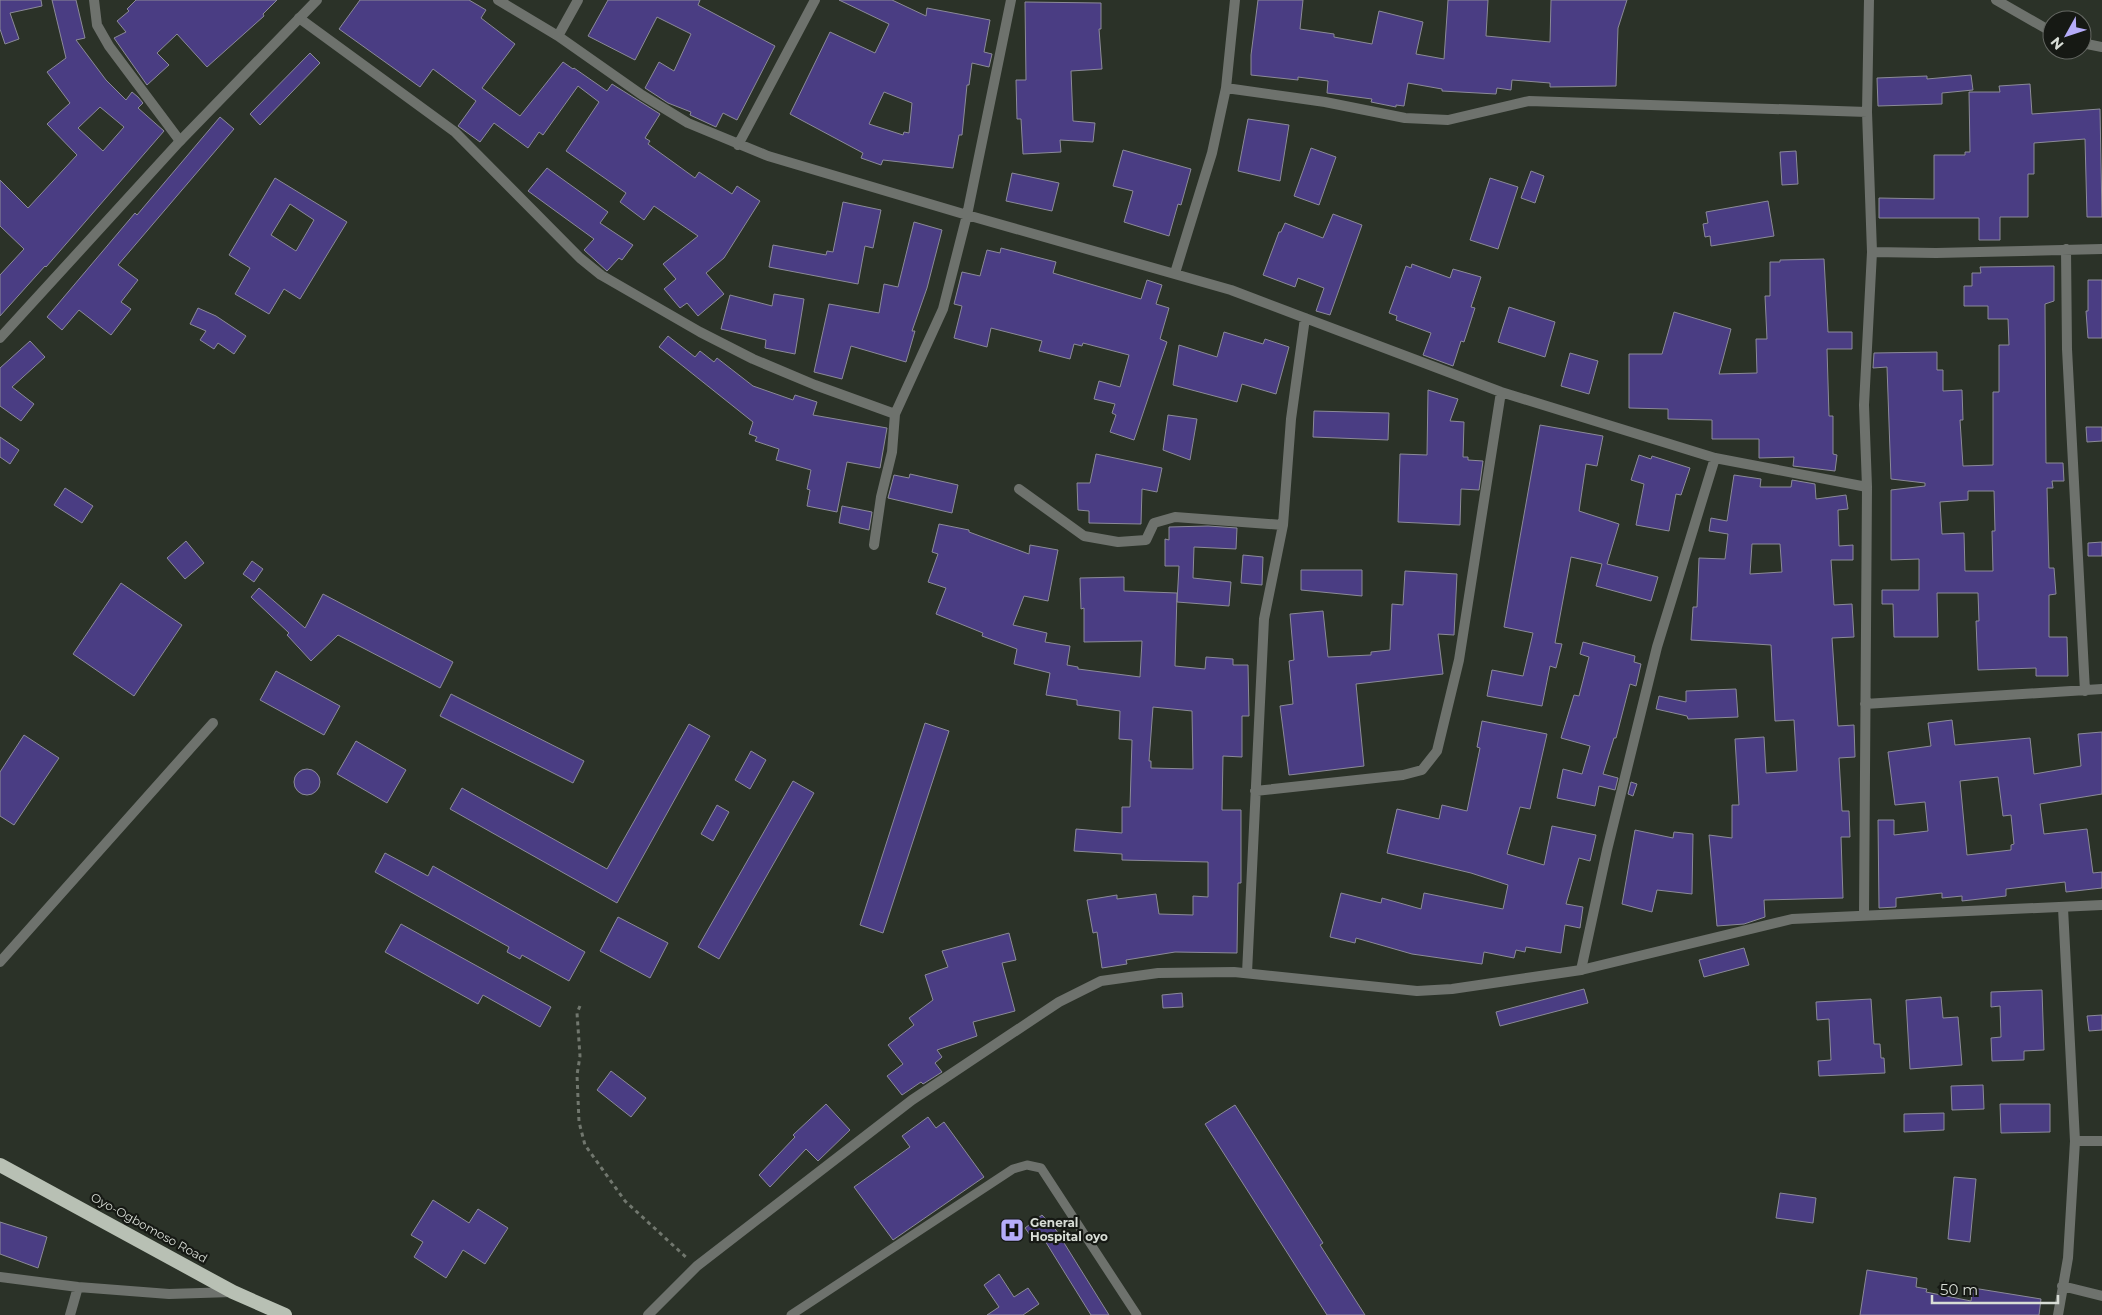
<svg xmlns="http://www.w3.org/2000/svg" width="2102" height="1315" viewBox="0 0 2102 1315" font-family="Montserrat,sans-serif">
<rect width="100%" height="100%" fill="#2b3228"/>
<path fill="#4a3d83" stroke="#8b8a98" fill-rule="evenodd" d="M 0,0 L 41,0 L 42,6 L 10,13 L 19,39 L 5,44 L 0,29 Z
M 52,0 L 76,0 L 85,38 L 76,40 L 106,80 L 126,100 L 132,92 L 138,97 L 143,103 L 138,108 L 164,131 L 46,267 L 45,266 L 0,316 L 0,275 L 24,249 L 0,226 L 0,180 L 28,208 L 77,155 L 47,124 L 70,103 L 47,72 L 66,58 ZM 100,107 L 124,127 L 103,151 L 78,128 Z
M 136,0 L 277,0 L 263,14 L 264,16 L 207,67 L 177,34 L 157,53 L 169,65 L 147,85 L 114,38 L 126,32 L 117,21 L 129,11 L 127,9 Z
M 360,0 L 469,0 L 486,10 L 481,18 L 515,44 L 482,88 L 520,116 L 563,62 L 573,69 L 574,68 L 607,91 L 612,84 L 660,114 L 645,138 L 650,141 L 648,144 L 695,178 L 699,172 L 732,194 L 737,186 L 760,201 L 724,258 L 706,273 L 724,294 L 698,316 L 687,303 L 680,308 L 664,289 L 676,279 L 663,264 L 698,236 L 654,206 L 644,220 L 620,202 L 626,193 L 566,151 L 599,102 L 578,86 L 543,135 L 539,132 L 528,148 L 494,123 L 480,142 L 458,126 L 476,101 L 433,69 L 420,87 L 339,29 Z
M 608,0 L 700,0 L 698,5 L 775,46 L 737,120 L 723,113 L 716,127 L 690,115 L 691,112 L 668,103 L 645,88 L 659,62 L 674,71 L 691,34 L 657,17 L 635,60 L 588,36 Z
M 839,0 L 892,0 L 926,16 L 927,8 L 990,20 L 984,52 L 992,54 L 989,67 L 972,63 L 969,85 L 967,85 L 962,135 L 959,135 L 953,168 L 883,160 L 881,165 L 861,158 L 863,153 L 790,114 L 830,32 L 875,53 L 889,24 ZM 884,92 L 912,103 L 909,133 L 904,132 L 903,135 L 869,124 Z
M 1258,0 L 1303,0 L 1300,29 L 1334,34 L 1334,37 L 1372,44 L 1379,11 L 1423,22 L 1416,54 L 1444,59 L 1448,0 L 1488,0 L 1486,36 L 1550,42 L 1551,0 L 1627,0 L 1618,28 L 1616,86 L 1550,87 L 1550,83 L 1512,80 L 1511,90 L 1497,88 L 1496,94 L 1442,91 L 1442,89 L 1408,83 L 1404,106 L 1396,105 L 1396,107 L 1371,102 L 1372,99 L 1327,93 L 1328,81 L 1298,77 L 1298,80 L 1251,75 L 1251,55 Z
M 1025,2 L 1101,3 L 1101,29 L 1099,29 L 1102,69 L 1071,71 L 1073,121 L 1095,123 L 1093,142 L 1060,140 L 1061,152 L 1023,154 L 1021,119 L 1017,119 L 1016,80 L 1026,80 Z
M 310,53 L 320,63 L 260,125 L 250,114 Z
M 1971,75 L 1973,90 L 1942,93 L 1942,104 L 1878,106 L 1877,78 L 1927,76 L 1927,79 Z
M 2030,84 L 2032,114 L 2100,109 L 2102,217 L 2087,217 L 2085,139 L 2034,143 L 2034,174 L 2028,174 L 2028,217 L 2000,217 L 2000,240 L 1979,240 L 1979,218 L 1879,218 L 1879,198 L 1934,199 L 1934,155 L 1965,155 L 1965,152 L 1970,152 L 1969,92 L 2000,92 L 1999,86 Z
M 220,117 L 234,129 L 118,265 L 138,280 L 121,302 L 131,309 L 111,335 L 79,310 L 62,330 L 47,317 L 135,213 L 137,215 Z
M 1248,119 L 1289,125 L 1280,181 L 1238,171 Z
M 1311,148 L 1336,157 L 1319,205 L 1294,196 Z
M 1123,150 L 1191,169 L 1181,205 L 1178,204 L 1169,236 L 1124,222 L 1133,191 L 1113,186 Z
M 1796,151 L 1798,184 L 1782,185 L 1780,152 Z
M 547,168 L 608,212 L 600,223 L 633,245 L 622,260 L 619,258 L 607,271 L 584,250 L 594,239 L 528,191 Z
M 1531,171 L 1544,176 L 1535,203 L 1521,198 Z
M 1012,173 L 1059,183 L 1052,211 L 1006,201 Z
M 275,178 L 347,222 L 300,299 L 284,289 L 269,314 L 235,294 L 250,268 L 229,255 ZM 290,204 L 314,220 L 296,251 L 271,235 Z
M 1490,178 L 1518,187 L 1498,249 L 1470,240 Z
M 1768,201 L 1774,236 L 1711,246 L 1710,236 L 1705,237 L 1703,224 L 1708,223 L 1706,212 Z
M 843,202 L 881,210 L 873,248 L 865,246 L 858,284 L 769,267 L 773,245 L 826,255 L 827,251 L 833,252 Z
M 1333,214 L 1362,225 L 1330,315 L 1316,311 L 1324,288 L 1298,278 L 1295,287 L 1263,275 L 1279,232 L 1281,232 L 1285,223 L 1323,238 Z
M 914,222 L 942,230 L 927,288 L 912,331 L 915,331 L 906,362 L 851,346 L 842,379 L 814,372 L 829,304 L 879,313 L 884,284 L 898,287 Z
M 1001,248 L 1056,262 L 1053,273 L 1141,299 L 1147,280 L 1162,285 L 1156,304 L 1169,308 L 1160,339 L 1167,342 L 1134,440 L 1110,432 L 1116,415 L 1112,413 L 1115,404 L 1094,399 L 1099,381 L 1120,387 L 1129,355 L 1083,343 L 1082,346 L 1074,344 L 1070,359 L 1039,351 L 1042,341 L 991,328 L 987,347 L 954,338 L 962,306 L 954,304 L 962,272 L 980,276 L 987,250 L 1000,253 Z
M 1824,259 L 1828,332 L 1852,332 L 1852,349 L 1827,349 L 1829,416 L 1833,416 L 1833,454 L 1837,455 L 1835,471 L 1793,466 L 1794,457 L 1759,458 L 1759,439 L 1712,439 L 1712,420 L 1668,419 L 1668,409 L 1629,408 L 1629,354 L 1662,354 L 1674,312 L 1731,329 L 1719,374 L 1757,373 L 1756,339 L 1767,339 L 1765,296 L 1770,296 L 1770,262 L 1780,262 L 1780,260 Z
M 1412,264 L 1450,278 L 1453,269 L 1481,277 L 1471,307 L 1475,308 L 1464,342 L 1461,341 L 1453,366 L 1423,355 L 1431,333 L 1396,320 L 1397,316 L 1389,313 L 1406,266 L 1411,268 Z
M 2054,266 L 2054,301 L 2045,304 L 2046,463 L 2063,463 L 2064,481 L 2052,481 L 2053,488 L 2047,488 L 2049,568 L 2054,568 L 2056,594 L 2049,595 L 2049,637 L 2067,637 L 2068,676 L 2036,676 L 2036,668 L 1978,670 L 1976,621 L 1979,621 L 1978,593 L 1937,593 L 1938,637 L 1894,637 L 1893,604 L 1882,604 L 1882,590 L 1919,590 L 1919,559 L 1891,560 L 1891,490 L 1925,486 L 1925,483 L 1891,479 L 1887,367 L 1873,368 L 1874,353 L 1937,352 L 1937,370 L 1943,370 L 1943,391 L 1962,390 L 1963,420 L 1960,420 L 1963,466 L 1993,465 L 1993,392 L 1999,392 L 1999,345 L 2009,345 L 2008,319 L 1988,319 L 1988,306 L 1964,306 L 1964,286 L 1972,286 L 1972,273 L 1981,273 L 1980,267 ZM 1968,491 L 1994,491 L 1995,531 L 1992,531 L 1993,571 L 1965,571 L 1964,533 L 1942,534 L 1940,502 L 1968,500 Z
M 2088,280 L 2102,280 L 2102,338 L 2088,338 L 2086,311 L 2088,311 Z
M 774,294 L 804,299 L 795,354 L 765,348 L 766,340 L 721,329 L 730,295 L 772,306 Z
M 1509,307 L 1555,322 L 1545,357 L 1498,342 Z
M 198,308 L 216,316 L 246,336 L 234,354 L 218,343 L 214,349 L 200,340 L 206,331 L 190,324 Z
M 1224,332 L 1263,344 L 1265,339 L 1289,347 L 1276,394 L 1242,384 L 1237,402 L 1173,385 L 1179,345 L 1217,357 Z
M 668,336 L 695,357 L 700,351 L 714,362 L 717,358 L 753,386 L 793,400 L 795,395 L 817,402 L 813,415 L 887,428 L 880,468 L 847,462 L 837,512 L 807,506 L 810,490 L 807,489 L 811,470 L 776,460 L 779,449 L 755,441 L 757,437 L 749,434 L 753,422 L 659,347 Z
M 30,341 L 45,357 L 12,387 L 34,404 L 21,421 L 0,406 L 0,368 Z
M 1570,353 L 1598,361 L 1589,394 L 1561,386 Z
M 1428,390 L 1458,399 L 1450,421 L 1464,422 L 1463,457 L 1468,457 L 1468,460 L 1483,461 L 1479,490 L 1461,489 L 1460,525 L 1398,522 L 1400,454 L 1427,455 Z
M 1314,411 L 1389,413 L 1388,440 L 1313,437 Z
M 1168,415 L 1197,419 L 1190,460 L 1163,450 Z
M 1540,425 L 1603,436 L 1597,466 L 1586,464 L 1579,511 L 1619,524 L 1607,564 L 1658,577 L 1651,601 L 1596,586 L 1602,564 L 1571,557 L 1555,643 L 1562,644 L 1556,668 L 1550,666 L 1542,706 L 1487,696 L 1492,670 L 1523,676 L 1533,633 L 1504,627 Z
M 2086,427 L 2102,427 L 2102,441 L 2087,442 Z
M 0,437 L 19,450 L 10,464 L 0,457 Z
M 1096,454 L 1162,468 L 1157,492 L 1142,489 L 1141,524 L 1089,523 L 1089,511 L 1078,510 L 1077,483 L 1090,483 Z
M 1639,455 L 1651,459 L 1652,456 L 1690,468 L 1681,495 L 1676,494 L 1669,531 L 1636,525 L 1644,484 L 1631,480 Z
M 910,474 L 958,485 L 952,513 L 888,498 L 894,475 L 909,478 Z
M 1734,475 L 1761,479 L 1760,487 L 1791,487 L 1792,480 L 1815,484 L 1816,499 L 1846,495 L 1848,509 L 1838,510 L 1839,546 L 1853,545 L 1853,560 L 1831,560 L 1834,605 L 1852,604 L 1854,637 L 1832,638 L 1838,726 L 1854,725 L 1855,757 L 1839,758 L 1842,811 L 1849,811 L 1850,837 L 1841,837 L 1843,898 L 1764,900 L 1765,917 L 1744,924 L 1717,926 L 1709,835 L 1732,838 L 1732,805 L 1739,805 L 1735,739 L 1764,737 L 1766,773 L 1797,771 L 1794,720 L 1775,721 L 1771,645 L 1691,640 L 1693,607 L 1697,607 L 1699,558 L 1725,559 L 1728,534 L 1709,531 L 1711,518 L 1727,521 ZM 1752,544 L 1780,544 L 1782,572 L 1750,574 Z
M 65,488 L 93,506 L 82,523 L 54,505 Z
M 842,506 L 872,512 L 869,530 L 839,523 Z
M 939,524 L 969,530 L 969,532 L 1029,554 L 1030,545 L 1058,550 L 1048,601 L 1024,596 L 1013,625 L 1047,633 L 1045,642 L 1070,646 L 1067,665 L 1078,667 L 1078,669 L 1140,677 L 1142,641 L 1084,642 L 1084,608 L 1081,609 L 1080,578 L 1124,577 L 1124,591 L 1177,593 L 1175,666 L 1205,669 L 1206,657 L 1233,659 L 1233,665 L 1248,665 L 1249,716 L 1242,716 L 1242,757 L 1223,756 L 1222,810 L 1241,810 L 1241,883 L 1238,883 L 1237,953 L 1175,952 L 1126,960 L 1127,964 L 1102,968 L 1097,932 L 1093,933 L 1087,900 L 1117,895 L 1117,899 L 1156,894 L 1159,914 L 1193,915 L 1193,896 L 1208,897 L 1208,862 L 1122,860 L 1122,854 L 1074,851 L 1076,829 L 1122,833 L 1122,807 L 1130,807 L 1132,740 L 1119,739 L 1120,711 L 1077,705 L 1077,700 L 1046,695 L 1050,673 L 1014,664 L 1017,649 L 982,636 L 983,633 L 936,614 L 946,588 L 928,582 L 938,554 L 932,552 ZM 1153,707 L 1192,711 L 1193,769 L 1151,768 L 1151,761 L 1149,761 Z
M 1208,526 L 1237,528 L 1236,549 L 1194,547 L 1193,578 L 1231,582 L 1229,606 L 1177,602 L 1179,566 L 1165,566 L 1165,539 L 1169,540 L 1169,527 Z
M 186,541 L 204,563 L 185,579 L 167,558 Z
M 2102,542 L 2102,556 L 2088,556 L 2088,543 Z
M 1243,555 L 1263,557 L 1262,585 L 1241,583 Z
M 252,561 L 263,569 L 254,582 L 243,574 Z
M 1301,570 L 1362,570 L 1362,596 L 1301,590 Z
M 1405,571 L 1457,574 L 1454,635 L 1438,634 L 1443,674 L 1356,684 L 1364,766 L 1289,775 L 1280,706 L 1293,704 L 1289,661 L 1294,660 L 1290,614 L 1323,611 L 1328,657 L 1371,655 L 1371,652 L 1390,650 L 1392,604 L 1403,605 Z
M 121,583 L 182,625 L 134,696 L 73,654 Z
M 259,588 L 305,628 L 323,594 L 453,662 L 440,688 L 338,635 L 311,661 L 287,635 L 289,633 L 251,597 Z
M 1583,642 L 1635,656 L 1634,662 L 1641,664 L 1636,686 L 1630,684 L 1616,738 L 1614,738 L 1603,774 L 1618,778 L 1615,790 L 1599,786 L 1595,806 L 1557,798 L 1563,769 L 1582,774 L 1590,746 L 1561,738 L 1574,695 L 1579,696 L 1589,657 L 1580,654 Z
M 276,671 L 340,706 L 324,735 L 260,700 Z
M 1736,689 L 1738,717 L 1688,719 L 1687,716 L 1656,709 L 1659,696 L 1686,702 L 1686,691 Z
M 451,694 L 584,761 L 573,783 L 440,716 Z
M 1952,720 L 1955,745 L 2030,738 L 2034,774 L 2081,766 L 2078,734 L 2102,732 L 2102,794 L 2040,804 L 2044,834 L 2087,829 L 2093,873 L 2102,872 L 2102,888 L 2066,892 L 2065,882 L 2006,889 L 2006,896 L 1962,901 L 1962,896 L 1942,898 L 1942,893 L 1896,898 L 1896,907 L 1879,908 L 1878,820 L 1894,820 L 1894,835 L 1928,831 L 1925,802 L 1895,805 L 1888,752 L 1931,746 L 1928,723 ZM 1998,777 L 2003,816 L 2011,815 L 2014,844 L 2011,845 L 2011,850 L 1967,855 L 1960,781 Z
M 1482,721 L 1547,734 L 1530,809 L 1520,807 L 1507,854 L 1544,865 L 1552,826 L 1596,835 L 1590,861 L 1579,858 L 1566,904 L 1583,907 L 1580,928 L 1565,925 L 1561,953 L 1526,947 L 1525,952 L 1516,950 L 1514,958 L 1484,952 L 1482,964 L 1412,954 L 1356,938 L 1355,943 L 1330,937 L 1341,893 L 1381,903 L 1382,898 L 1421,909 L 1424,893 L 1503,909 L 1508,885 L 1471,873 L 1387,853 L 1397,809 L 1439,819 L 1442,805 L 1467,811 L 1480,748 L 1477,747 Z
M 925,723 L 949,731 L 883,933 L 860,925 Z
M 689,724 L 710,736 L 617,903 L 450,809 L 462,788 L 607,869 Z
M 24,735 L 59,758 L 14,825 L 0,816 L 0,772 Z
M 356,741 L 406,770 L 387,803 L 337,774 Z
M 751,751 L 766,760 L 750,789 L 735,780 Z
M294 782a13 13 0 1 1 26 0a13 13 0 1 1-26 0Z
M 793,781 L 814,793 L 719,959 L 698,947 Z
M 1631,782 L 1637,784 L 1633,796 L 1628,794 Z
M 717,805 L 729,812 L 713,841 L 701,834 Z
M 1635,830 L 1673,838 L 1674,832 L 1693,834 L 1692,894 L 1657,890 L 1652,912 L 1622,904 Z
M 385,853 L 428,876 L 433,866 L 585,952 L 569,981 L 522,955 L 520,959 L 507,952 L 509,947 L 375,872 Z
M 618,917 L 668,943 L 650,978 L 600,951 Z
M 401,924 L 551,1007 L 540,1027 L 483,995 L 478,1004 L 385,952 Z
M 1009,933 L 1016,960 L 1002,963 L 1015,1011 L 973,1022 L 977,1036 L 937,1050 L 942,1057 L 935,1063 L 942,1072 L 923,1084 L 921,1082 L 902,1095 L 887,1076 L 903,1064 L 888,1045 L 914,1025 L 909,1018 L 933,1000 L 925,975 L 948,967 L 942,951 Z
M 1744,948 L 1749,965 L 1704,977 L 1699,960 Z
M 1584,989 L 1588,1003 L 1500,1026 L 1496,1012 Z
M 2042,990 L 2044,1050 L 2024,1051 L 2024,1060 L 1992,1061 L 1991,1038 L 2001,1037 L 2000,1006 L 1991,1007 L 1991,992 Z
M 1182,993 L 1183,1007 L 1163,1008 L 1162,995 Z
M 1941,997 L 1943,1018 L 1958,1017 L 1962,1065 L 1910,1069 L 1906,1000 Z
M 1871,999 L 1874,1044 L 1880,1044 L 1881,1058 L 1884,1058 L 1885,1073 L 1819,1076 L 1818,1061 L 1831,1060 L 1829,1019 L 1817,1020 L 1816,1002 Z
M 2102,1015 L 2102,1030 L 2089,1031 L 2087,1016 Z
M 611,1071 L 646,1098 L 631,1117 L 597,1090 Z
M 1983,1085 L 1984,1109 L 1952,1110 L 1951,1086 Z
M 826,1104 L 850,1130 L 818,1161 L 806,1149 L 770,1187 L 759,1175 L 795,1137 L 793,1135 Z
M 2000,1104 L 2050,1104 L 2050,1132 L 2001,1133 Z
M 1235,1105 L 1323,1243 L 1320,1245 L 1365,1315 L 1327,1315 L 1205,1124 Z
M 1944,1113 L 1944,1130 L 1904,1132 L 1904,1114 Z
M 928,1117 L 936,1128 L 944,1122 L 984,1177 L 893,1240 L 854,1187 L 910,1147 L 902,1136 Z
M 1954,1177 L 1976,1179 L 1970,1242 L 1948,1239 Z
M 1780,1193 L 1816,1198 L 1813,1223 L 1776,1218 Z
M 433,1200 L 469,1223 L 478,1209 L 508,1228 L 485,1264 L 463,1250 L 446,1278 L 414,1257 L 423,1242 L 411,1235 Z
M 1042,1215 L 1056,1230 L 1109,1315 L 1091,1315 L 1042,1236 L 1035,1242 L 1025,1228 Z
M 0,1222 L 47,1237 L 38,1268 L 0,1254 Z
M 1867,1270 L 1917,1278 L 1916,1287 L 1927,1289 L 1926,1292 L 1971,1301 L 1973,1288 L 2041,1299 L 2039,1315 L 1860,1315 Z
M 999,1274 L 1014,1297 L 1028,1288 L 1039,1304 L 1023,1315 L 987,1315 L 999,1307 L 984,1285 Z"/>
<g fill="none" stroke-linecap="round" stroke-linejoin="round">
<path stroke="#71776e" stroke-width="3" stroke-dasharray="4 4" stroke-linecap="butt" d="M 580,1006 L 577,1013 L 580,1056 L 577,1075 L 579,1122 L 585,1145 L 625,1201 L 688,1259"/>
<path stroke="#6e726d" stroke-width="9" d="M 791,1315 L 1013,1169 L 1027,1165 L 1041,1168 L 1137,1315"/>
<path stroke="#6e726d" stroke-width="10" d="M 94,0 L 97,25 L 109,46 L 180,141
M 498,0 L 558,36 L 642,95 L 688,123 L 768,156 L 967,215 L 1231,290 L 1501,392 L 1715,458 L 1867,487
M 1996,0 L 2052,32
M 299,18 L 455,132 L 580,258 L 601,275 L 700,332 L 753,359 L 815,385 L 895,414
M 558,36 L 578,0
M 2082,43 L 2102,47
M 1226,88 L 1325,102 L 1405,118 L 1448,120 L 1529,101 L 1867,112
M 738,145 L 815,0
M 2066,249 L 2067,349 L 2085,691
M 1872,252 L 1936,253 L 2102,249
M 1175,273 L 1212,153 L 1226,88 L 1235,0
M 1019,489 L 1084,536 L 1118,542 L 1146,540 L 1154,523 L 1175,517 L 1283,525
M 874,545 L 881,497 L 892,452 L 895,414 L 943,309 L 967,215 L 1011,0
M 1865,704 L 2102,689
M 1255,791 L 1403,775 L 1422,770 L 1437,751 L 1459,660 L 1501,392
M 1864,915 L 1867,487 L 1864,405 L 1872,252 L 1867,112 L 1869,0
M 0,962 L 213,723
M 1581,970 L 1607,850 L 1657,647 L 1715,458
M 1247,973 L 1264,619 L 1283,525 L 1291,419 L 1305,318
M 2075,1141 L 2102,1141
M 0,1277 L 78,1287 L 169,1294 L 232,1292
M 2062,1286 L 2102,1296
M 70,1315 L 78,1287
M 2058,1315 L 2068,1258 L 2075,1141 L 2063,908"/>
<path stroke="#6e726d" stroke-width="10" d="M 0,338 L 180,141 L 317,0
M 648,1315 L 697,1266 L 912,1100 L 1059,1002 L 1101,981 L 1158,973 L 1234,972 L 1417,991 L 1452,989 L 1581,970 L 1792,919 L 2102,905"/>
<path stroke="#b8c0b4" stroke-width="14" d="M 0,1165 L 233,1292 L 285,1315"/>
</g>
<defs>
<g id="hospital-square" transform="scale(1.25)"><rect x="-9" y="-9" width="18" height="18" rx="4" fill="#b5acf9" stroke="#161914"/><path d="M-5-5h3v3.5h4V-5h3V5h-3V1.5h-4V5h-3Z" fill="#111"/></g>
</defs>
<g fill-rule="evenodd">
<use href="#hospital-square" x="1012" y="1230"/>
</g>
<g text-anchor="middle" stroke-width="4.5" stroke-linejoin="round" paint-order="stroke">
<g font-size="12" font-weight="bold" fill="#d8ddd6" stroke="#161914" text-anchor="start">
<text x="1030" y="1227">General<tspan x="1030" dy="14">Hospital oyo</tspan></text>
</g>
<g font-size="12" fill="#d8ddd6" stroke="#161914">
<text transform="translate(149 1228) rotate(29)" y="4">Oyo-Ogbomoso Road</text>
</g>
</g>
<g transform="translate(2067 35) rotate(230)"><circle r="24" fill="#161914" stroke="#646762"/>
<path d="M0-4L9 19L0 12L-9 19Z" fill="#b5acf9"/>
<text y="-8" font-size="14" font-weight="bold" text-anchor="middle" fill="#d8ddd6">N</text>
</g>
<path d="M1932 1295v8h126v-8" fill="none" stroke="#d8ddd6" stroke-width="2.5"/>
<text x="1940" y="1295" font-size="15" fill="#d8ddd6" stroke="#161914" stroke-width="4" paint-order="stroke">50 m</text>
</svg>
